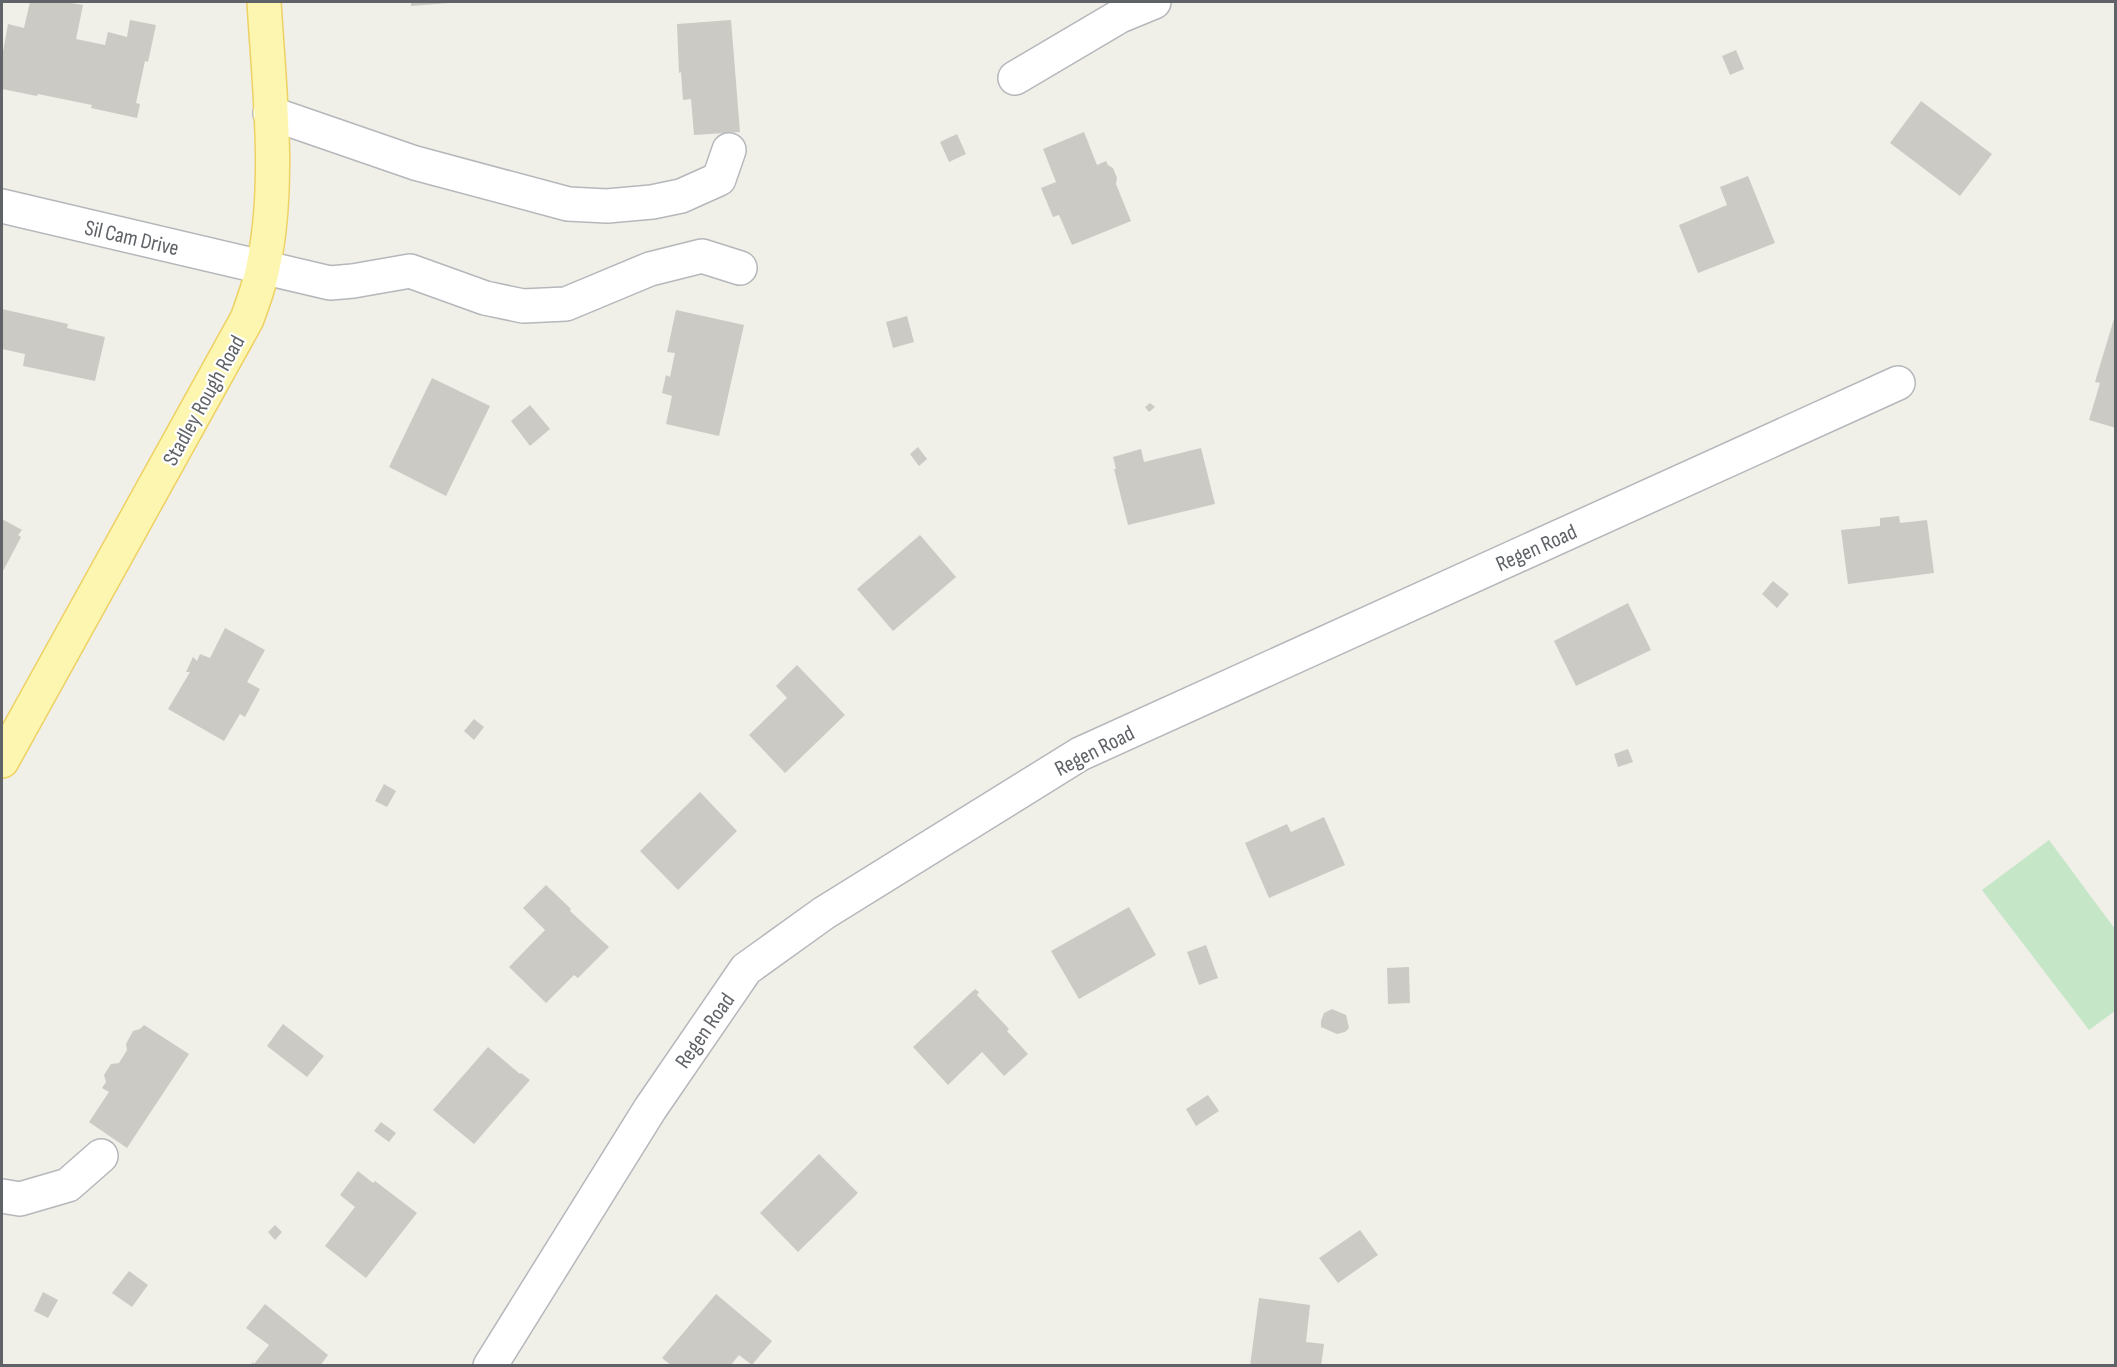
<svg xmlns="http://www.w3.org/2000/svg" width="2117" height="1367" viewBox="0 0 2117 1367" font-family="'Sofia Sans Condensed',sans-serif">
<rect width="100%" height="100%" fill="#f0efe8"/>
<path fill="#c5e7c8" d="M 2049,840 L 2115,929 L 2115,1011 L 2089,1030 L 1982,890 Z"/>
<path fill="#cccac4" d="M 30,2 L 65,2 L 83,5 L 76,39 L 105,45 L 108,32 L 127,37 L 130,20 L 156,25 L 148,62 L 145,61 L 136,103 L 140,104 L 137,118 L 91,108 L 92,105 L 38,94 L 37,96 L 2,89 L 2,57 L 8,24 L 24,28 Z
M 411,2 L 449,2 L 449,3 L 411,6 Z
M 731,20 L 740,132 L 694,135 L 691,99 L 683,100 L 681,72 L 679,73 L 677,24 Z
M 1736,50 L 1744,69 L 1730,75 L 1722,56 Z
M 1921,101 L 1992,154 L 1960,196 L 1890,143 Z
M 1084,132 L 1097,165 L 1106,161 L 1108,165 L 1113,168 L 1117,178 L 1116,184 L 1131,221 L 1072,245 L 1059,215 L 1053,217 L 1041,188 L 1056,182 L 1043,149 Z
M 957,134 L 966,154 L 949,162 L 940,142 Z
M 1748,176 L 1775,243 L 1698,273 L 1679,225 L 1727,205 L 1720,187 Z
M 2,309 L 68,324 L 67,328 L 105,337 L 95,381 L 23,366 L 25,354 L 2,349 Z
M 676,310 L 744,325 L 719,436 L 666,424 L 672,396 L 662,393 L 666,375 L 670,377 L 675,353 L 667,352 Z
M 2116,312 L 2116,428 L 2089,420 L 2100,383 L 2095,382 Z
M 907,316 L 914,342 L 893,348 L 886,322 Z
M 432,378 L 490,406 L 446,496 L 389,467 Z
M 1150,403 L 1155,407 L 1149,412 L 1145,407 Z
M 530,405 L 550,429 L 530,446 L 511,421 Z
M 918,447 L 927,459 L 919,466 L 910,454 Z
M 1201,448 L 1215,504 L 1128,525 L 1114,469 L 1116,469 L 1113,457 L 1141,449 L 1144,462 Z
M 1899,516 L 1900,523 L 1927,520 L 1934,573 L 1848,584 L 1841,530 L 1880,526 L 1880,518 Z
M 2,519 L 22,530 L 18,535 L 21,537 L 2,573 Z
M 920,535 L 956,577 L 893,631 L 857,589 Z
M 1773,581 L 1789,594 L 1777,608 L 1762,594 Z
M 1628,603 L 1651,650 L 1576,686 L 1554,641 Z
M 225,628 L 265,650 L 247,682 L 260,689 L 245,717 L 240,714 L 224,741 L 168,709 L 190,672 L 186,672 L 193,657 L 197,661 L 200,654 L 210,658 Z
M 797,665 L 845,715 L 785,773 L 749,735 L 787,698 L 776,686 Z
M 474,719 L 484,727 L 474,740 L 464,731 Z
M 1628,749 L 1633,762 L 1618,767 L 1614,754 Z
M 384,784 L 396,791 L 387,807 L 375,801 Z
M 700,792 L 737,831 L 678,890 L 640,851 Z
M 1324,817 L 1345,865 L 1269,898 L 1245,843 L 1287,824 L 1291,832 Z
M 546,885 L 571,909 L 570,911 L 609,947 L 578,978 L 574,975 L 546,1003 L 509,967 L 545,930 L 523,908 Z
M 1129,907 L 1156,955 L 1079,999 L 1051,951 Z
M 1206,945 L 1218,978 L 1199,985 L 1187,952 Z
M 1409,967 L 1410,1003 L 1388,1004 L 1387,968 Z
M 975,989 L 979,992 L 977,995 L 1009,1029 L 1007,1031 L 1028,1054 L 1004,1076 L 982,1052 L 948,1085 L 913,1047 Z
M 1332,1009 L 1346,1015 L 1349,1028 L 1345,1032 L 1337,1034 L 1321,1027 L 1321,1021 L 1324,1013 Z
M 283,1024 L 324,1056 L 307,1077 L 267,1046 Z
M 144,1025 L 189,1054 L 127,1148 L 89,1122 L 109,1092 L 102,1088 L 106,1082 L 104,1075 L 111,1064 L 119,1063 L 127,1050 L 126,1044 L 133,1031 L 140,1029 Z
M 488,1047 L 520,1074 L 521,1073 L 530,1080 L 474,1144 L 433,1110 Z
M 1208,1095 L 1219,1111 L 1196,1126 L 1186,1109 Z
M 381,1122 L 396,1133 L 389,1142 L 374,1131 Z
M 819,1154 L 858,1193 L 798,1252 L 760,1213 Z
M 358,1171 L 373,1183 L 375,1181 L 417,1213 L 366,1278 L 325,1246 L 355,1207 L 340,1195 Z
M 275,1225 L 282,1232 L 275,1240 L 268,1232 Z
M 1360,1230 L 1378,1255 L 1338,1283 L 1319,1258 Z
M 129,1271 L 148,1285 L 132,1307 L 112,1293 Z
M 43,1292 L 58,1300 L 48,1318 L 34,1311 Z
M 716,1294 L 772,1341 L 752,1365 L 739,1355 L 730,1366 L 672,1366 L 662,1358 Z
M 1259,1298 L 1310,1305 L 1306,1342 L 1324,1344 L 1321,1366 L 1250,1366 Z
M 265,1304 L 328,1355 L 320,1366 L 250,1366 L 253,1362 L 254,1364 L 269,1345 L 246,1328 Z"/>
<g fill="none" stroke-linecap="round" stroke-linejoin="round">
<g stroke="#b5b7bb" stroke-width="36">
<path id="minor" d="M 1015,78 L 1120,16 L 1154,2
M 270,113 L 415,163 L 568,204 L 607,206 L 652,202 L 681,196 L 719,179 L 729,150
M 2,206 L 330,283 L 353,281 L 410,271 L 485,298 L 523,306 L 566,304 L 650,269 L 702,256 L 740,268
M 2,1196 L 20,1199 L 68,1185 L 101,1156
M 490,1366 L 650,1109 L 746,969 L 824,913 L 1080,754 L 1898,383"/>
</g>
<g stroke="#eed163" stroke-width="36">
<path id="major" d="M 2,761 L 247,319 C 253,302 260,284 263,267 C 281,185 269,85 264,2"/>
</g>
<use href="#minor" stroke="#fff" stroke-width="33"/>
<use href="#major" stroke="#fdf6b0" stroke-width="33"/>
</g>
<g text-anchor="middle" stroke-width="4.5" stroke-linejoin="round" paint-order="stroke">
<g font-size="22" fill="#5f6267" stroke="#fff">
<text transform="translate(132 237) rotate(13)" y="8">Sil Cam Drive</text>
<text transform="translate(203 400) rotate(-61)" y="8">Stadley Rough Road</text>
<text transform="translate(1536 547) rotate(-24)" y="8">Regen Road</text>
<text transform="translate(1094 750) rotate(-27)" y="8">Regen Road</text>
<text transform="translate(704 1030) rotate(-55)" y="8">Regen Road</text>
</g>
</g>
<rect width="2117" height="1367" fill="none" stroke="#5f6267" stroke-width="6"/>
</svg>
